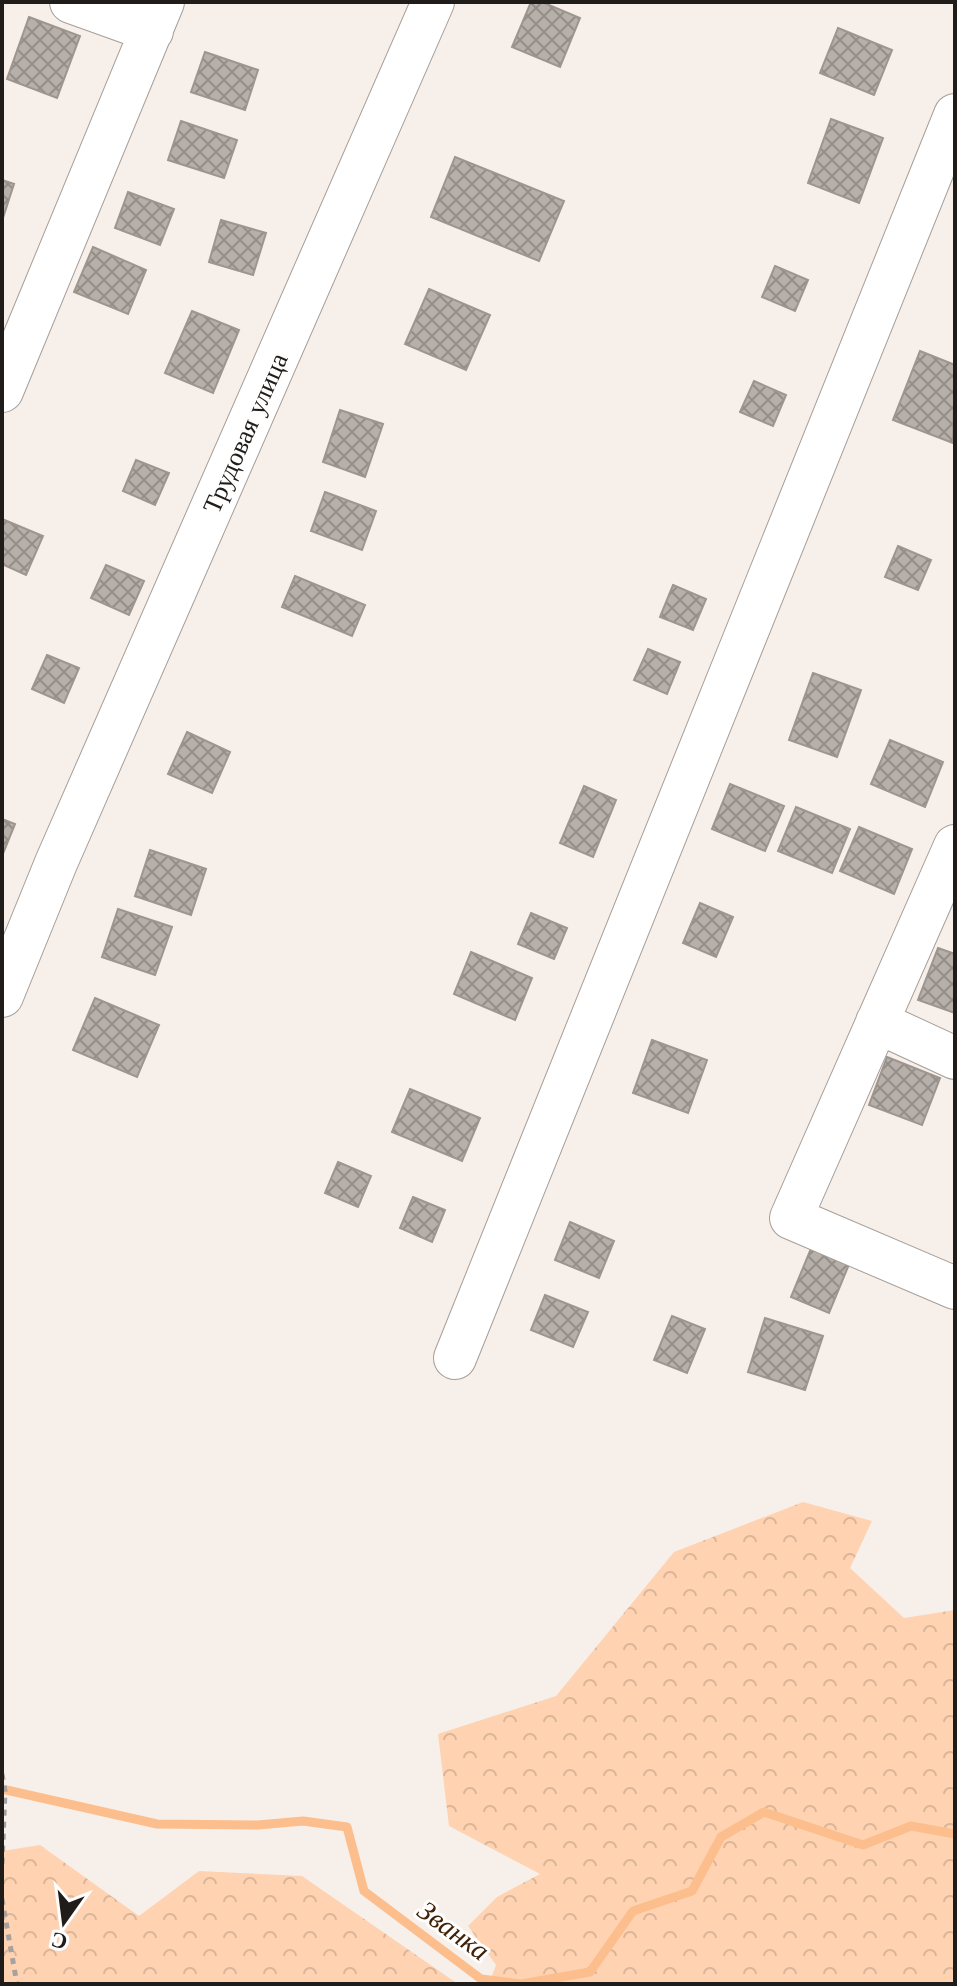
<svg xmlns="http://www.w3.org/2000/svg" width="957" height="1986" viewBox="0 0 957 1986" font-family="'Libre Baskerville',serif">
<defs>
<pattern id="forest-crowns" width="20" height="18" patternUnits="userSpaceOnUse" patternTransform="scale(2)"><rect width="20" height="18" fill="#ffd3b2"/><path d="M2 6a3 3 0 1 1 6 0M12 15a3 3 0 1 1 6 0" fill="none" stroke="#dab598"/></pattern>
<pattern id="building-cross-hatch" width="8" height="8" patternUnits="userSpaceOnUse" patternTransform="scale(2)"><rect width="8" height="8" fill="#b7afa9"/><path d="M0 0l8 8M0 8l8-8" fill="none" stroke="#948e89"/></pattern>
</defs>
<rect width="100%" height="100%" fill="#f7efe9"/>
<path fill="url(#forest-crowns)" d="M 803,1502 L 872,1521 L 850,1568 L 904,1618 L 955,1610 L 955,1984 L 489,1984 L 496,1965 L 468,1926 L 497,1897 L 540,1874 L 449,1826 L 438,1734 L 556,1696 L 674,1552 Z
M 40,1845 L 139,1916 L 199,1871 L 302,1876 L 458,1984 L 2,1984 L 2,1851 Z"/>
<g fill="none" stroke-linecap="round" stroke-linejoin="round">
<path stroke="#fcbe8d" stroke-width="9" d="M 2,1789 L 157,1824 L 258,1825 L 303,1821 L 347,1827 L 364,1891 L 481,1979 L 521,1984 L 590,1972 L 633,1911 L 692,1891 L 721,1837 L 764,1812 L 863,1845 L 911,1826 L 955,1834"/>
</g>
<path fill="url(#building-cross-hatch)" stroke="#9d958f" stroke-width="2" d="M 531,2 L 542,2 L 580,18 L 560,67 L 512,47 Z
M 29,17 L 80,36 L 57,98 L 7,79 Z
M 838,28 L 892,50 L 874,95 L 820,73 Z
M 205,52 L 258,70 L 245,110 L 191,92 Z
M 831,119 L 883,138 L 859,203 L 808,183 Z
M 181,121 L 237,140 L 224,178 L 168,160 Z
M 455,157 L 564,201 L 539,261 L 431,217 Z
M 2,180 L 14,184 L 2,221 Z
M 128,192 L 174,209 L 160,245 L 115,228 Z
M 221,220 L 266,233 L 253,275 L 209,262 Z
M 93,247 L 146,270 L 128,314 L 74,292 Z
M 775,266 L 808,280 L 795,311 L 762,297 Z
M 429,289 L 490,315 L 466,370 L 405,344 Z
M 192,311 L 239,330 L 213,393 L 165,373 Z
M 920,351 L 955,365 L 953,443 L 893,420 Z
M 754,381 L 786,395 L 773,426 L 740,412 Z
M 340,410 L 383,424 L 365,477 L 323,462 Z
M 136,460 L 169,473 L 155,505 L 123,491 Z
M 325,492 L 376,511 L 362,550 L 311,531 Z
M 2,519 L 43,536 L 26,575 L 2,564 Z
M 898,546 L 931,560 L 918,590 L 885,577 Z
M 106,565 L 144,581 L 129,615 L 91,598 Z
M 295,576 L 365,605 L 352,636 L 282,607 Z
M 673,585 L 706,599 L 693,630 L 660,617 Z
M 648,649 L 680,662 L 667,694 L 634,680 Z
M 47,655 L 79,668 L 64,703 L 32,689 Z
M 813,673 L 861,690 L 837,757 L 789,740 Z
M 187,732 L 230,752 L 212,793 L 168,774 Z
M 890,740 L 943,762 L 925,807 L 871,784 Z
M 730,784 L 784,806 L 765,851 L 712,829 Z
M 584,786 L 616,800 L 593,857 L 560,843 Z
M 796,807 L 850,829 L 832,873 L 778,851 Z
M 2,819 L 15,824 L 2,856 Z
M 859,827 L 912,849 L 894,894 L 840,871 Z
M 150,850 L 206,869 L 191,915 L 135,896 Z
M 700,903 L 733,917 L 716,957 L 683,943 Z
M 118,909 L 172,927 L 155,975 L 102,957 Z
M 531,913 L 567,928 L 554,959 L 518,944 Z
M 938,948 L 955,954 L 955,1013 L 918,1000 Z
M 471,952 L 532,978 L 515,1020 L 454,994 Z
M 95,998 L 159,1025 L 137,1077 L 73,1050 Z
M 652,1040 L 707,1060 L 688,1113 L 633,1093 Z
M 887,1057 L 940,1078 L 922,1125 L 869,1105 Z
M 410,1089 L 480,1118 L 462,1161 L 392,1132 Z
M 338,1162 L 371,1176 L 358,1207 L 325,1193 Z
M 413,1197 L 445,1210 L 432,1242 L 400,1228 Z
M 570,1222 L 614,1241 L 599,1278 L 555,1260 Z
M 812,1246 L 850,1262 L 829,1313 L 791,1297 Z
M 545,1295 L 588,1312 L 573,1347 L 531,1330 Z
M 672,1316 L 705,1329 L 687,1373 L 654,1360 Z
M 765,1318 L 823,1336 L 805,1390 L 748,1372 Z"/>
<g fill="none" stroke-linecap="round" stroke-linejoin="round">
<g stroke="#a69e99" stroke-width="44">
<path id="minor" d="M 71,2 L 152,31
M 2,391 L 163,2
M 955,846 L 791,1218 L 955,1288
M 2,996 L 56,863 L 433,2
M 877,1022 L 955,1058
M 455,1358 L 955,115"/>
</g>
<path stroke="#a8a29e" stroke-width="5" stroke-dasharray="6 6" stroke-linecap="butt" d="M 2,1774 L 5,1791 L 2,1866
M 2,1899 L 17,1984"/>
<use href="#minor" stroke="#fff" stroke-width="42"/>
</g>
<g text-anchor="middle" stroke-width="6" stroke-linejoin="round" paint-order="stroke">
<g font-size="26" fill="#1f1c1a" stroke="#fefefe">
<text transform="translate(245 433) rotate(-66)" y="9">Трудовая улица</text>
</g>
<g font-size="28" font-style="italic" fill="#402207" stroke="#fefefe">
<text transform="translate(454 1930) rotate(36)" y="10">Званка</text>
</g>
</g>
<rect width="957" height="1986" fill="none" stroke="#1f1c1a" stroke-width="8"/>
<g transform="translate(64 1922) rotate(194)" stroke="#fefefe" stroke-width="6" paint-order="stroke">
<path d="M0-6L14 30L0 20L-14 30Z" fill="#1f1c1a"/>
<text y="-12" font-size="22" font-weight="bold" text-anchor="middle" fill="#1f1c1a">С</text>
</g>
</svg>
